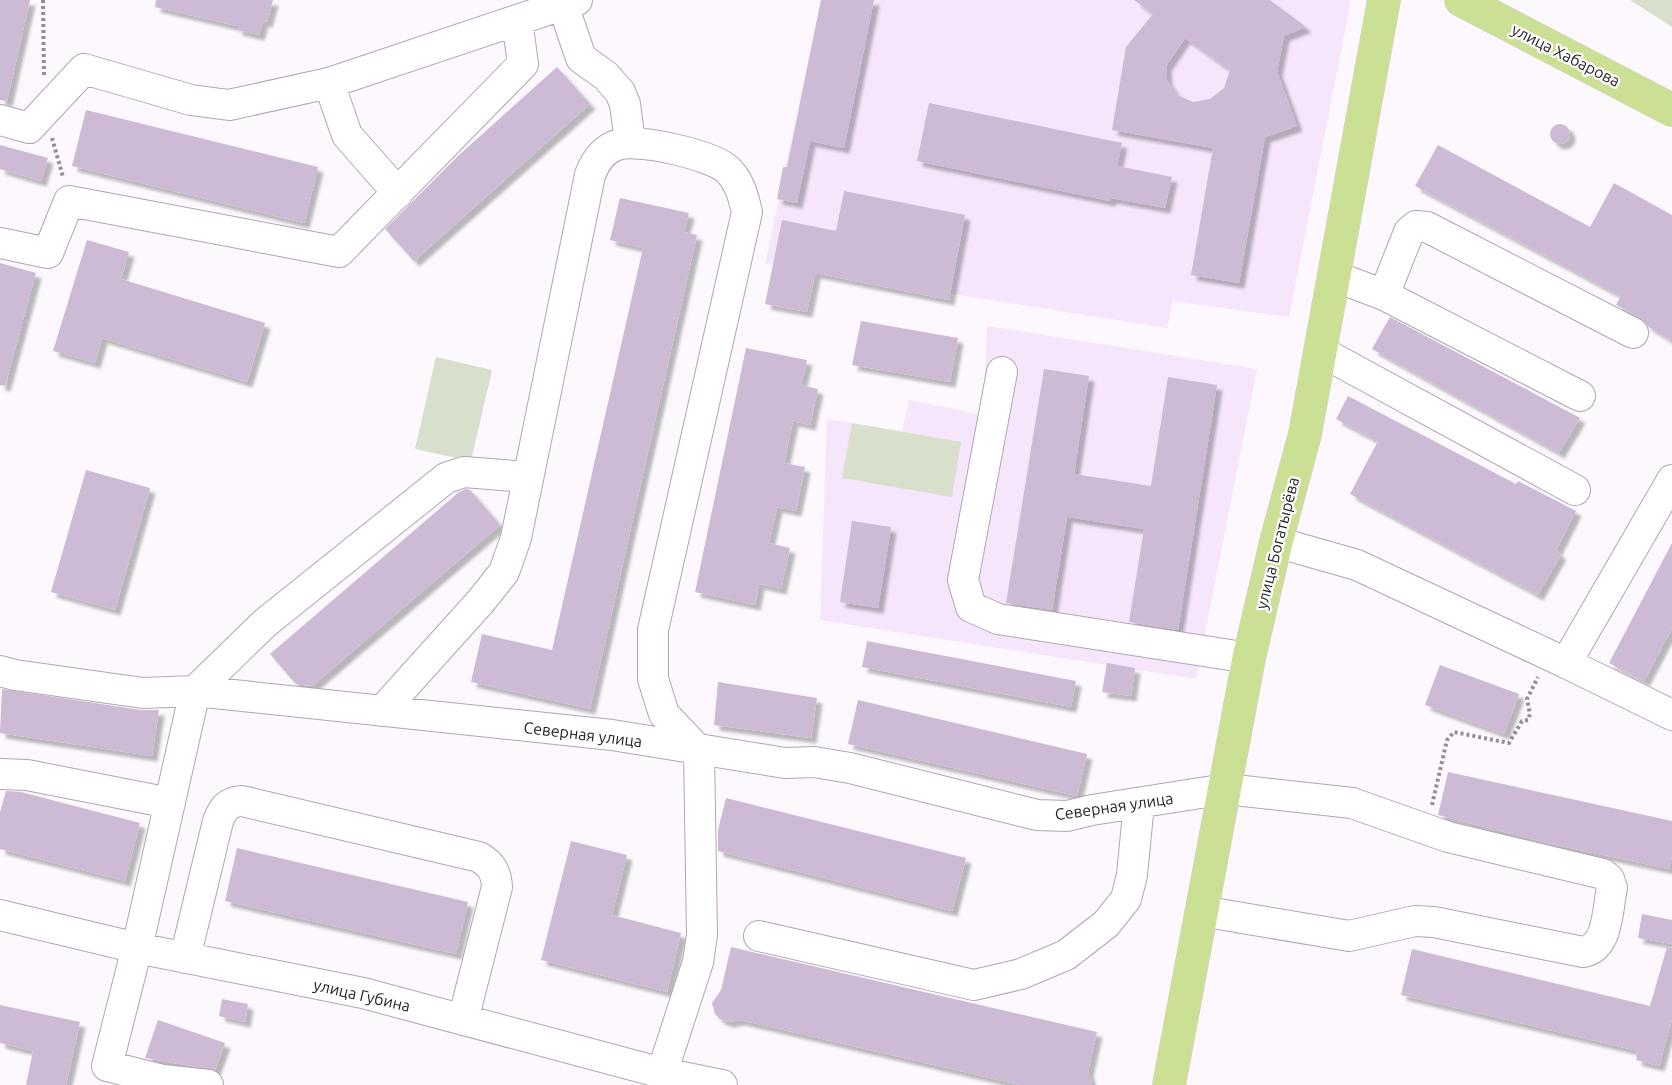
<svg xmlns="http://www.w3.org/2000/svg" width="1672" height="1085" viewBox="0 0 1672 1085" font-family="Ubuntu,sans-serif">
<defs>
<filter id="shadow"><feDropShadow dx="5.5" dy="5.5" stdDeviation="1.5" flood-color="#0004"/></filter>
</defs>
<rect width="100%" height="100%" fill="#fcf8fd"/>
<path fill="#f5e6fb" d="M 821,0 L 1351,0 L 1289,317 L 1173,301 L 1167,328 L 765,264 Z
M 987,326 L 1257,369 L 1196,679 L 820,620 L 827,419 L 902,432 L 909,400 L 983,415 Z"/>
<path fill="#d9dfcd" d="M 1630,0 L 1672,0 L 1672,27 Z
M 436,357 L 492,370 L 471,461 L 415,449 Z
M 852,423 L 961,442 L 952,497 L 842,478 Z"/>
<path fill="#cdbad4" fill-rule="evenodd" filter="url(#shadow)" d="M 0,0 L 30,0 L 7,101 L 0,100 Z
M 156,0 L 273,0 L 267,22 L 263,21 L 259,35 L 237,30 L 237,26 L 155,7 Z
M 821,0 L 874,0 L 844,148 L 810,141 L 797,203 L 777,199 L 783,167 L 787,167 Z
M 1134,0 L 1270,0 L 1306,27 L 1284,36 L 1277,71 L 1297,126 L 1265,137 L 1239,283 L 1191,275 L 1213,148 L 1112,130 L 1126,47 L 1153,14 ZM 1185,38 L 1230,70 L 1224,88 L 1210,99 L 1193,102 L 1177,95 L 1167,80 L 1166,66 Z
M 557,67 L 590,104 L 414,261 L 385,229 L 459,155 Z
M 929,103 L 1122,143 L 1117,166 L 1172,177 L 1165,208 L 1111,198 L 1110,201 L 917,161 Z
M 86,110 L 318,167 L 304,223 L 72,166 Z
M1550 134a10 10 0 1 1 20 0a10 10 0 1 1-20 0Z
M 0,145 L 48,158 L 41,181 L 0,169 Z
M 1438,145 L 1590,227 L 1614,183 L 1672,215 L 1672,341 L 1649,327 L 1641,318 L 1616,305 L 1621,296 L 1415,186 Z
M 844,191 L 965,215 L 949,300 L 815,273 L 807,312 L 765,304 L 782,220 L 836,231 Z
M 620,198 L 689,213 L 684,232 L 697,235 L 590,709 L 471,682 L 482,634 L 552,650 L 643,248 L 610,240 Z
M 87,240 L 129,252 L 121,279 L 265,323 L 247,382 L 102,338 L 95,363 L 53,351 Z
M 0,263 L 36,273 L 5,386 L 0,385 Z
M 1390,317 L 1580,418 L 1559,453 L 1372,349 Z
M 861,321 L 958,338 L 950,382 L 852,365 Z
M 746,348 L 807,360 L 801,385 L 818,389 L 810,425 L 793,421 L 784,463 L 805,467 L 796,511 L 777,507 L 769,543 L 790,548 L 781,589 L 759,584 L 755,605 L 695,592 Z
M 1044,369 L 1089,376 L 1074,474 L 1151,486 L 1168,377 L 1217,385 L 1178,630 L 1129,622 L 1144,529 L 1067,517 L 1052,610 L 1006,603 Z
M 1348,396 L 1516,484 L 1518,481 L 1576,511 L 1556,551 L 1561,554 L 1538,595 L 1350,494 L 1378,441 L 1336,419 Z
M 86,470 L 150,488 L 115,610 L 51,592 Z
M 466,489 L 470,490 L 500,525 L 312,686 L 296,684 L 270,654 L 459,492 Z
M 852,521 L 891,527 L 878,608 L 840,602 Z
M 1672,543 L 1672,628 L 1644,681 L 1609,663 Z
M 867,641 L 1076,681 L 1071,707 L 862,667 Z
M 1107,663 L 1135,668 L 1131,696 L 1102,692 Z
M 1440,665 L 1519,694 L 1504,734 L 1425,705 Z
M 718,682 L 817,698 L 811,738 L 714,725 Z
M 2,689 L 141,710 L 159,710 L 152,756 L 0,733 Z
M 858,700 L 1087,754 L 1077,796 L 848,744 Z
M 1448,772 L 1672,821 L 1672,855 L 1669,869 L 1547,843 L 1438,815 Z
M 6,791 L 21,792 L 140,823 L 125,881 L 0,849 L 0,812 Z
M 726,798 L 966,858 L 952,911 L 718,851 L 718,830 Z
M 571,841 L 627,855 L 612,915 L 681,933 L 667,992 L 541,960 Z
M 237,848 L 468,902 L 456,954 L 225,901 Z
M 1642,914 L 1672,920 L 1672,944 L 1638,938 Z
M 731,947 L 1097,1032 L 1088,1071 L 1092,1085 L 1020,1085 L 740,1020 L 728,1022 L 720,1019 L 715,1014 L 712,1003 L 721,990 Z
M 1667,947 L 1672,948 L 1672,1019 L 1659,1066 L 1636,1060 L 1638,1051 L 1401,995 L 1412,949 L 1650,1006 Z
M 222,999 L 248,1004 L 245,1022 L 219,1016 Z
M 0,1005 L 80,1022 L 66,1085 L 26,1085 L 33,1051 L 0,1043 Z
M 158,1020 L 225,1043 L 215,1070 L 145,1058 Z"/>
<g fill="none" stroke-linecap="round" stroke-linejoin="round">
<g stroke="#b0a6b3" stroke-width="32">
<path id="minor" d="M 563,5 L 581,58 L 606,76 L 620,92 L 625,104 L 630,142
M 329,83 L 347,135 L 398,193
M 0,120 L 29,128 L 84,69 L 191,100 L 229,105 L 329,83 L 577,0
M 0,243 L 48,253 L 69,201 L 339,252 L 523,64 L 517,20
M 1334,276 L 1384,295 L 1409,232 L 1416,226 L 1427,227 L 1633,333
M 1384,295 L 1580,396
M 1320,351 L 1575,490
M 1002,372 L 963,580 L 971,607 L 998,619 L 1249,658
M 1276,542 L 1357,565 L 1566,663 L 1672,480
M 1566,663 L 1672,715
M 0,671 L 15,675 L 143,693 L 195,691 L 265,623 L 446,478 L 464,472 L 528,477
M 382,711 L 481,601 L 504,572 L 516,538 L 590,175 C 595,162 602,150 617,145 C 638,138 712,155 728,170 C 740,182 743,196 747,212 L 653,630 L 653,679 L 664,714 L 699,751 L 702,935 L 698,962 L 662,1073
M 0,774 L 27,775 L 170,803
M 0,915 L 137,948 L 363,993 L 662,1073 L 722,1085
M 759,936 L 974,985 L 1021,974 L 1066,955 L 1106,924 L 1126,899 L 1132,875 L 1139,803
M 185,958 L 218,821 C 223,809 227,802 242,801 L 479,857 C 492,865 496,872 497,887 L 463,1020
M 208,1085 L 163,1080 L 107,1066 L 137,948 L 195,691 L 612,735 L 785,763 L 814,762 L 850,768 L 1037,815 L 1067,816 L 1092,810 L 1226,789 L 1352,803 L 1448,837 L 1603,874 L 1609,879 L 1612,888 C 1607,910 1609,947 1583,952 L 1434,922 L 1415,921 L 1349,936 L 1201,911"/>
</g>
<g stroke="#d8d7d8" stroke-width="34">
<path id="major" d="M 1461,0 L 1672,110
M 1169,1085 L 1249,658 L 1276,542 L 1305,434 L 1384,0"/>
</g>
<path stroke="#928e93" stroke-width="4" stroke-dasharray="3 3" stroke-linecap="butt" d="M 43,0 L 44,75
M 52,138 L 63,177
M 1432,805 L 1447,740 L 1454,732 L 1509,743 L 1522,721 L 1528,720 L 1530,714 L 1527,699 L 1538,677"/>
<use href="#minor" stroke="#fff" stroke-width="30"/>
<use href="#major" stroke="#cbe094" stroke-width="33"/>
</g>
<g text-anchor="middle" stroke-width="4.5" stroke-linejoin="round" paint-order="stroke">
<g font-size="16" fill="#262227" stroke="#fff">
<text transform="translate(1566 55) rotate(27)" y="6">улица Хабарова</text>
<text transform="translate(1277 543) rotate(-76)" y="6">улица Богатырёва</text>
<text transform="translate(583 734) rotate(7)" y="6">Северная улица</text>
<text transform="translate(1114 806) rotate(-8)" y="6">Северная улица</text>
<text transform="translate(362 995) rotate(13)" y="6">улица Губина</text>
</g>
</g>
</svg>
